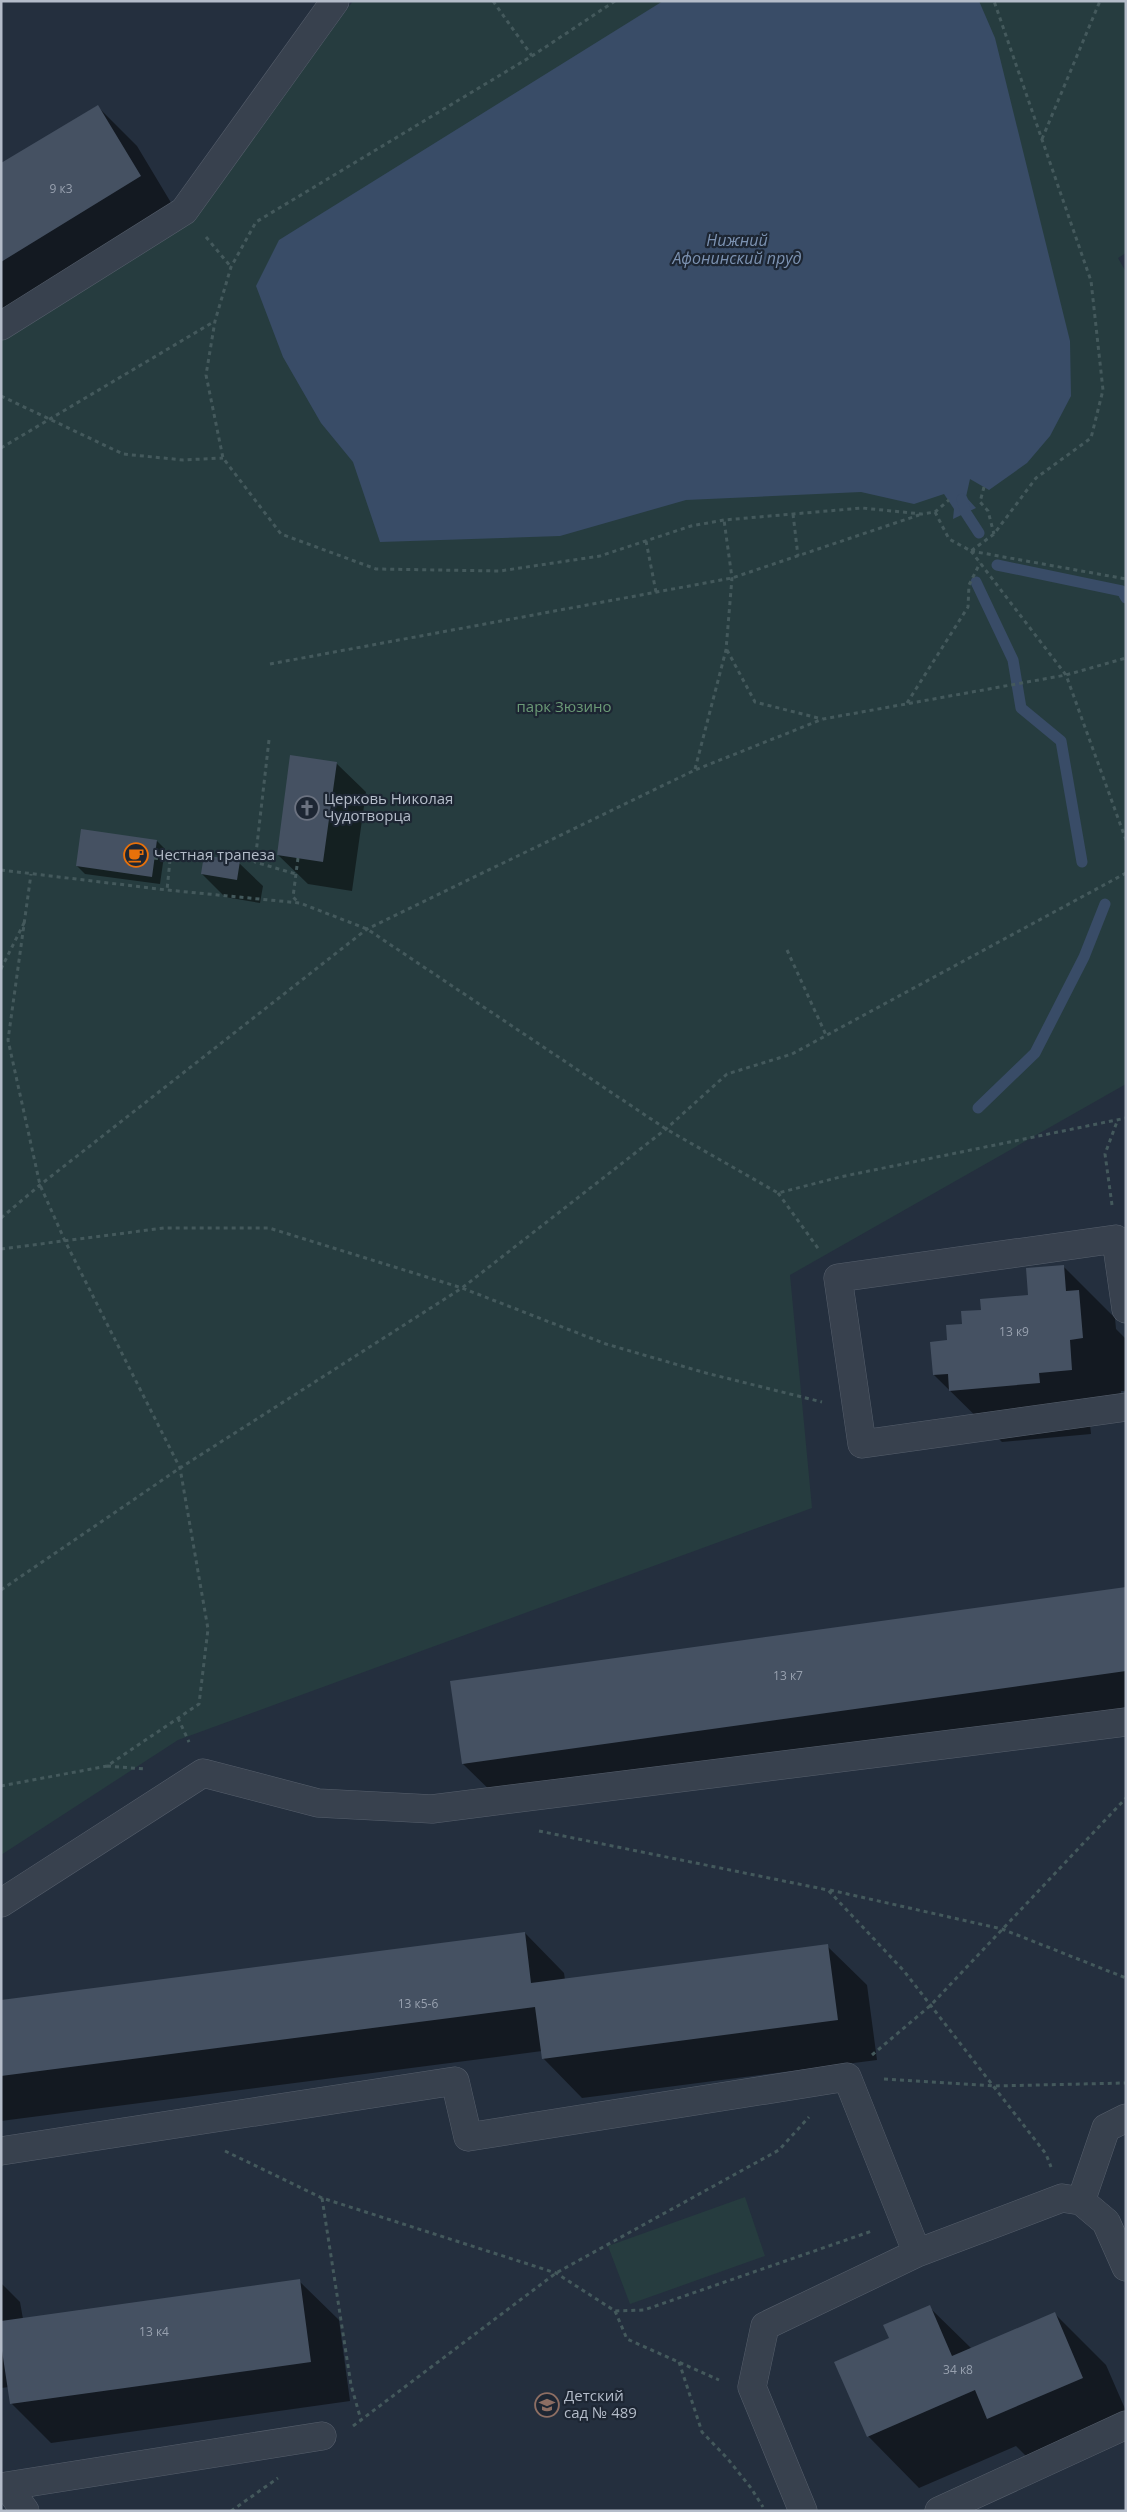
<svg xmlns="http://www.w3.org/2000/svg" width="1127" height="2512" viewBox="0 0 1127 2512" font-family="'Open Sans',sans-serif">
<rect width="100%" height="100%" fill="#242f3e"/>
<path fill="#263c3f" d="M 353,1 L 1126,1 L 1126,253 L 1118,258 L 1126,272 L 1126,1084 L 790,1275 L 812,1508 L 178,1740 L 1,1855 L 1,329 L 206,202 Z
M 745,2197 L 765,2256 L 630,2304 L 608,2246 Z"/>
<path fill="#394c67" d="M 663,1 L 979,1 L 995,38 L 1070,341 L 1071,396 L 1050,436 L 1027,463 L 989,490 L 970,479 L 966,497 L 976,508 L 953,519 L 954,509 L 944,494 L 914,504 L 861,492 L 686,500 L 560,536 L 380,542 L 353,462 L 321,423 L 283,357 L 256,286 L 279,240 Z"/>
<path fill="#0007" d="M 97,106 L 137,146 L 179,216 L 1,325 L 1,165 Z
M 336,763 L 366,792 L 352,891 L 308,884 L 278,855 Z
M 157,841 L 165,849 L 160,884 L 85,874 L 77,866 Z
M 239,863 L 263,886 L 260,903 L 225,897 L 202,874 Z
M 1063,1266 L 1115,1318 L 1116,1329 L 1126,1339 L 1126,1391 L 1121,1391 L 1123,1421 L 1090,1424 L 1091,1434 L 1002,1442 L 934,1375 L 949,1341 L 964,1325 L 982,1311 L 1030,1296 Z
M 1126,1588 L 1126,1716 L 503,1803 L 463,1764 Z
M 525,1933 L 564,1973 L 565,1980 L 827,1946 L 867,1985 L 877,2060 L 582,2098 L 543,2058 L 542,2051 L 1,2121 L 1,2001 Z
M 299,2281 L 339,2320 L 350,2401 L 51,2443 L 11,2403 L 9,2387 L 1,2388 L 1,2283 L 20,2302 L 23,2319 Z
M 929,2307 L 972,2349 L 1054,2313 L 1106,2365 L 1126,2411 L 1126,2433 L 1040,2470 L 1016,2446 L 919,2488 L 868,2436 L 890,2339 Z"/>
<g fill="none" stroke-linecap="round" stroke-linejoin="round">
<path stroke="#394c67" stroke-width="11" d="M 962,499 L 966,513 L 979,533
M 997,565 L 1122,591 L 1126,598
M 976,582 L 1013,660 L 1021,708 L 1061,741 L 1082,862
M 978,1108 L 1035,1053 L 1084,957 L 1105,904"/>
</g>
<path fill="#455162" d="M 98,105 L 141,176 L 1,262 L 1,163 Z
M 290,755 L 337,762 L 323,862 L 277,855 Z
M 81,829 L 157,840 L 152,877 L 76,866 Z
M 204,855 L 240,861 L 237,880 L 201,874 Z
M 1064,1265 L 1066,1291 L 1079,1290 L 1083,1338 L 1070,1340 L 1072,1370 L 1039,1373 L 1040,1383 L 949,1391 L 948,1374 L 933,1375 L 930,1342 L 947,1340 L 946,1325 L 962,1324 L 961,1311 L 981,1310 L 980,1299 L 1028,1295 L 1026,1268 Z
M 1126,1587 L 1126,1671 L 462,1764 L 450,1681 Z
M 525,1932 L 531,1983 L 828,1944 L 838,2020 L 542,2059 L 535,2007 L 1,2076 L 1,2000 Z
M 300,2279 L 311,2362 L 10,2404 L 1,2344 L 1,2321 Z
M 930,2305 L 952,2356 L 1055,2312 L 1083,2378 L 987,2419 L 975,2390 L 867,2437 L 834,2362 L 889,2338 L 883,2325 Z"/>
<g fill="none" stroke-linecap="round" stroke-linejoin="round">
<g stroke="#565f6c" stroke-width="29">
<path id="minor" d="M 1,326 L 184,211 L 335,1
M 1126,1309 L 1116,1239 L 838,1278 L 862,1444 L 1126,1407
M 1,1903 L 203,1773 L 318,1803 L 432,1809 L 1126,1722
M 1,2151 L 455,2081 L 468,2137 L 847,2077 L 917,2253 L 1062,2198 L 1081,2201 L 1106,2222 L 1126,2267
M 1081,2201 L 1106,2128 L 1126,2118
M 7,2486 L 25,2511
M 1,2487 L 322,2436
M 803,2511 L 752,2387 L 765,2326 L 917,2253
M 939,2511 L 1126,2425"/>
</g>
<path stroke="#44595c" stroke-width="3" stroke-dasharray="4 4" stroke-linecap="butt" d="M 493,1 L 532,56
M 615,1 L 532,56 L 256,222 L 231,267 L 215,321 L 206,375 L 223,458 L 281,534 L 376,569 L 500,571 L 600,556 L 691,526 L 724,520 L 862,508 L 922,514 L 935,512 L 949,500
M 1042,139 L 1100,1
M 206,237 L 231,267
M 1,396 L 123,454 L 183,460 L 223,458
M 1,448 L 215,321
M 984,487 L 980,502 L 988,511 L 994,534
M 935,512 L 949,539 L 971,551 L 994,534 L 1036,478 L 1091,438 L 1103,390 L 1091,281 L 994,1
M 793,514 L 798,556
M 646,541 L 656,592
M 971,551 L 1066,675 L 1126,840
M 971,551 L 1126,579
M 727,650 L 755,702 L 822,719
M 270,664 L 732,578 L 919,515
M 907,703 L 968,607 L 969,585 L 980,563
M 269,740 L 255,862 L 296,874
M 695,769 L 726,650 L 732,578 L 724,520
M 154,858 L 170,860 L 167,890
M 298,858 L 293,897 L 299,903
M 1,870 L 167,890 L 300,903 L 367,929 L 666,1129 L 778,1193 L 840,1177 L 1126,1118
M 787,950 L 826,1035
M 1,969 L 25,921
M 778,1193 L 820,1251
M 1112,1205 L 1105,1154 L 1118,1119
M 1,1218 L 40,1185 L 367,929 L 695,770 L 823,719 L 1066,675 L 1126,658
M 1,1249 L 164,1228 L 269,1228 L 462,1288 L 606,1344 L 706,1373 L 822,1402
M 1,1590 L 180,1468 L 462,1288 L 666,1129 L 727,1074 L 792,1054 L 1126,873
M 178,1718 L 189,1742
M 107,1766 L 145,1769
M 1,1786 L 107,1766 L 199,1704 L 208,1629 L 180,1468 L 65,1241 L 40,1185 L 8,1040 L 31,874
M 539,1831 L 828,1890 L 904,1971 L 1046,2154 L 1051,2167
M 830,1890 L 1002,1929 L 1126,1978
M 872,2055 L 931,2005 L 1126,1798
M 884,2079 L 994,2086 L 1125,2083
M 225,2151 L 322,2198 L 556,2273 L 615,2311 L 644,2310 L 872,2231
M 322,2198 L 351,2385 L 361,2420
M 615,2311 L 627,2339 L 719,2380
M 679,2362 L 702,2432 L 727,2458 L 751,2488 L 763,2507
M 353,2426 L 556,2273 L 779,2150 L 809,2117
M 231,2511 L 278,2478"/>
<use href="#minor" stroke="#38414e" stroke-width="28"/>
</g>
<defs>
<g id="church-ring" transform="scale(1.25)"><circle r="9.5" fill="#1d2633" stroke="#6b7280" stroke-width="1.5"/><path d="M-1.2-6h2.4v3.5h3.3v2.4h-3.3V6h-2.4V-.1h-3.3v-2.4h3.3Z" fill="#6b7280"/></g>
<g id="cafe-ring" transform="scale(1.25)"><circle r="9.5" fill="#1d2633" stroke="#e8710a" stroke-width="1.5"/><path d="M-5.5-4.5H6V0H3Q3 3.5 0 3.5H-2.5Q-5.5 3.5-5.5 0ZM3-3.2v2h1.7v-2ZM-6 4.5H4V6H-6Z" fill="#e8710a"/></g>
<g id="school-ring" transform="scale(1.25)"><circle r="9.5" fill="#1d2633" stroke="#8d6e63" stroke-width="1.5"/><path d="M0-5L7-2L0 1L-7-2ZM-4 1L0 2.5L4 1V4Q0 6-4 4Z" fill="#8d6e63"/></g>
</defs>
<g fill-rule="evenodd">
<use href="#church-ring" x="307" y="808"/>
<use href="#cafe-ring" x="136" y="855"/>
<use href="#school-ring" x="547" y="2405"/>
</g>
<g text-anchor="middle" stroke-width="4.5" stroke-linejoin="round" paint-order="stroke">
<g font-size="12" fill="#98a1af">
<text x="61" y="193">9 к3</text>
<text x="1014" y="1336">13 к9</text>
<text x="788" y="1680">13 к7</text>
<text x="418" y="2008">13 к5-6</text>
<text x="154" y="2336">13 к4</text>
<text x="958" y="2374">34 к8</text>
</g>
<g font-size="15" fill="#6b9a76" stroke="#1d2633">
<text x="564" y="712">парк Зюзино</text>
</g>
<g font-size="15" fill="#b4bcc9" stroke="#1d2633" text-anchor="start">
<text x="324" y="804">Церковь Николая<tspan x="324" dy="17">Чудотворца</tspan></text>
<text x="154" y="860">Честная трапеза</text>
<text x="564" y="2401">Детский<tspan x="564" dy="17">сад № 489</tspan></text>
</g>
<g font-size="16" font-style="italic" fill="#7c92b1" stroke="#1d2633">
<text x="737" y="246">Нижний<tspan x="737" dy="18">Афонинский пруд</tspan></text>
</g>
</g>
<rect width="1127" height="2512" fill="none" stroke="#b4bcc9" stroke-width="5"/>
</svg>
